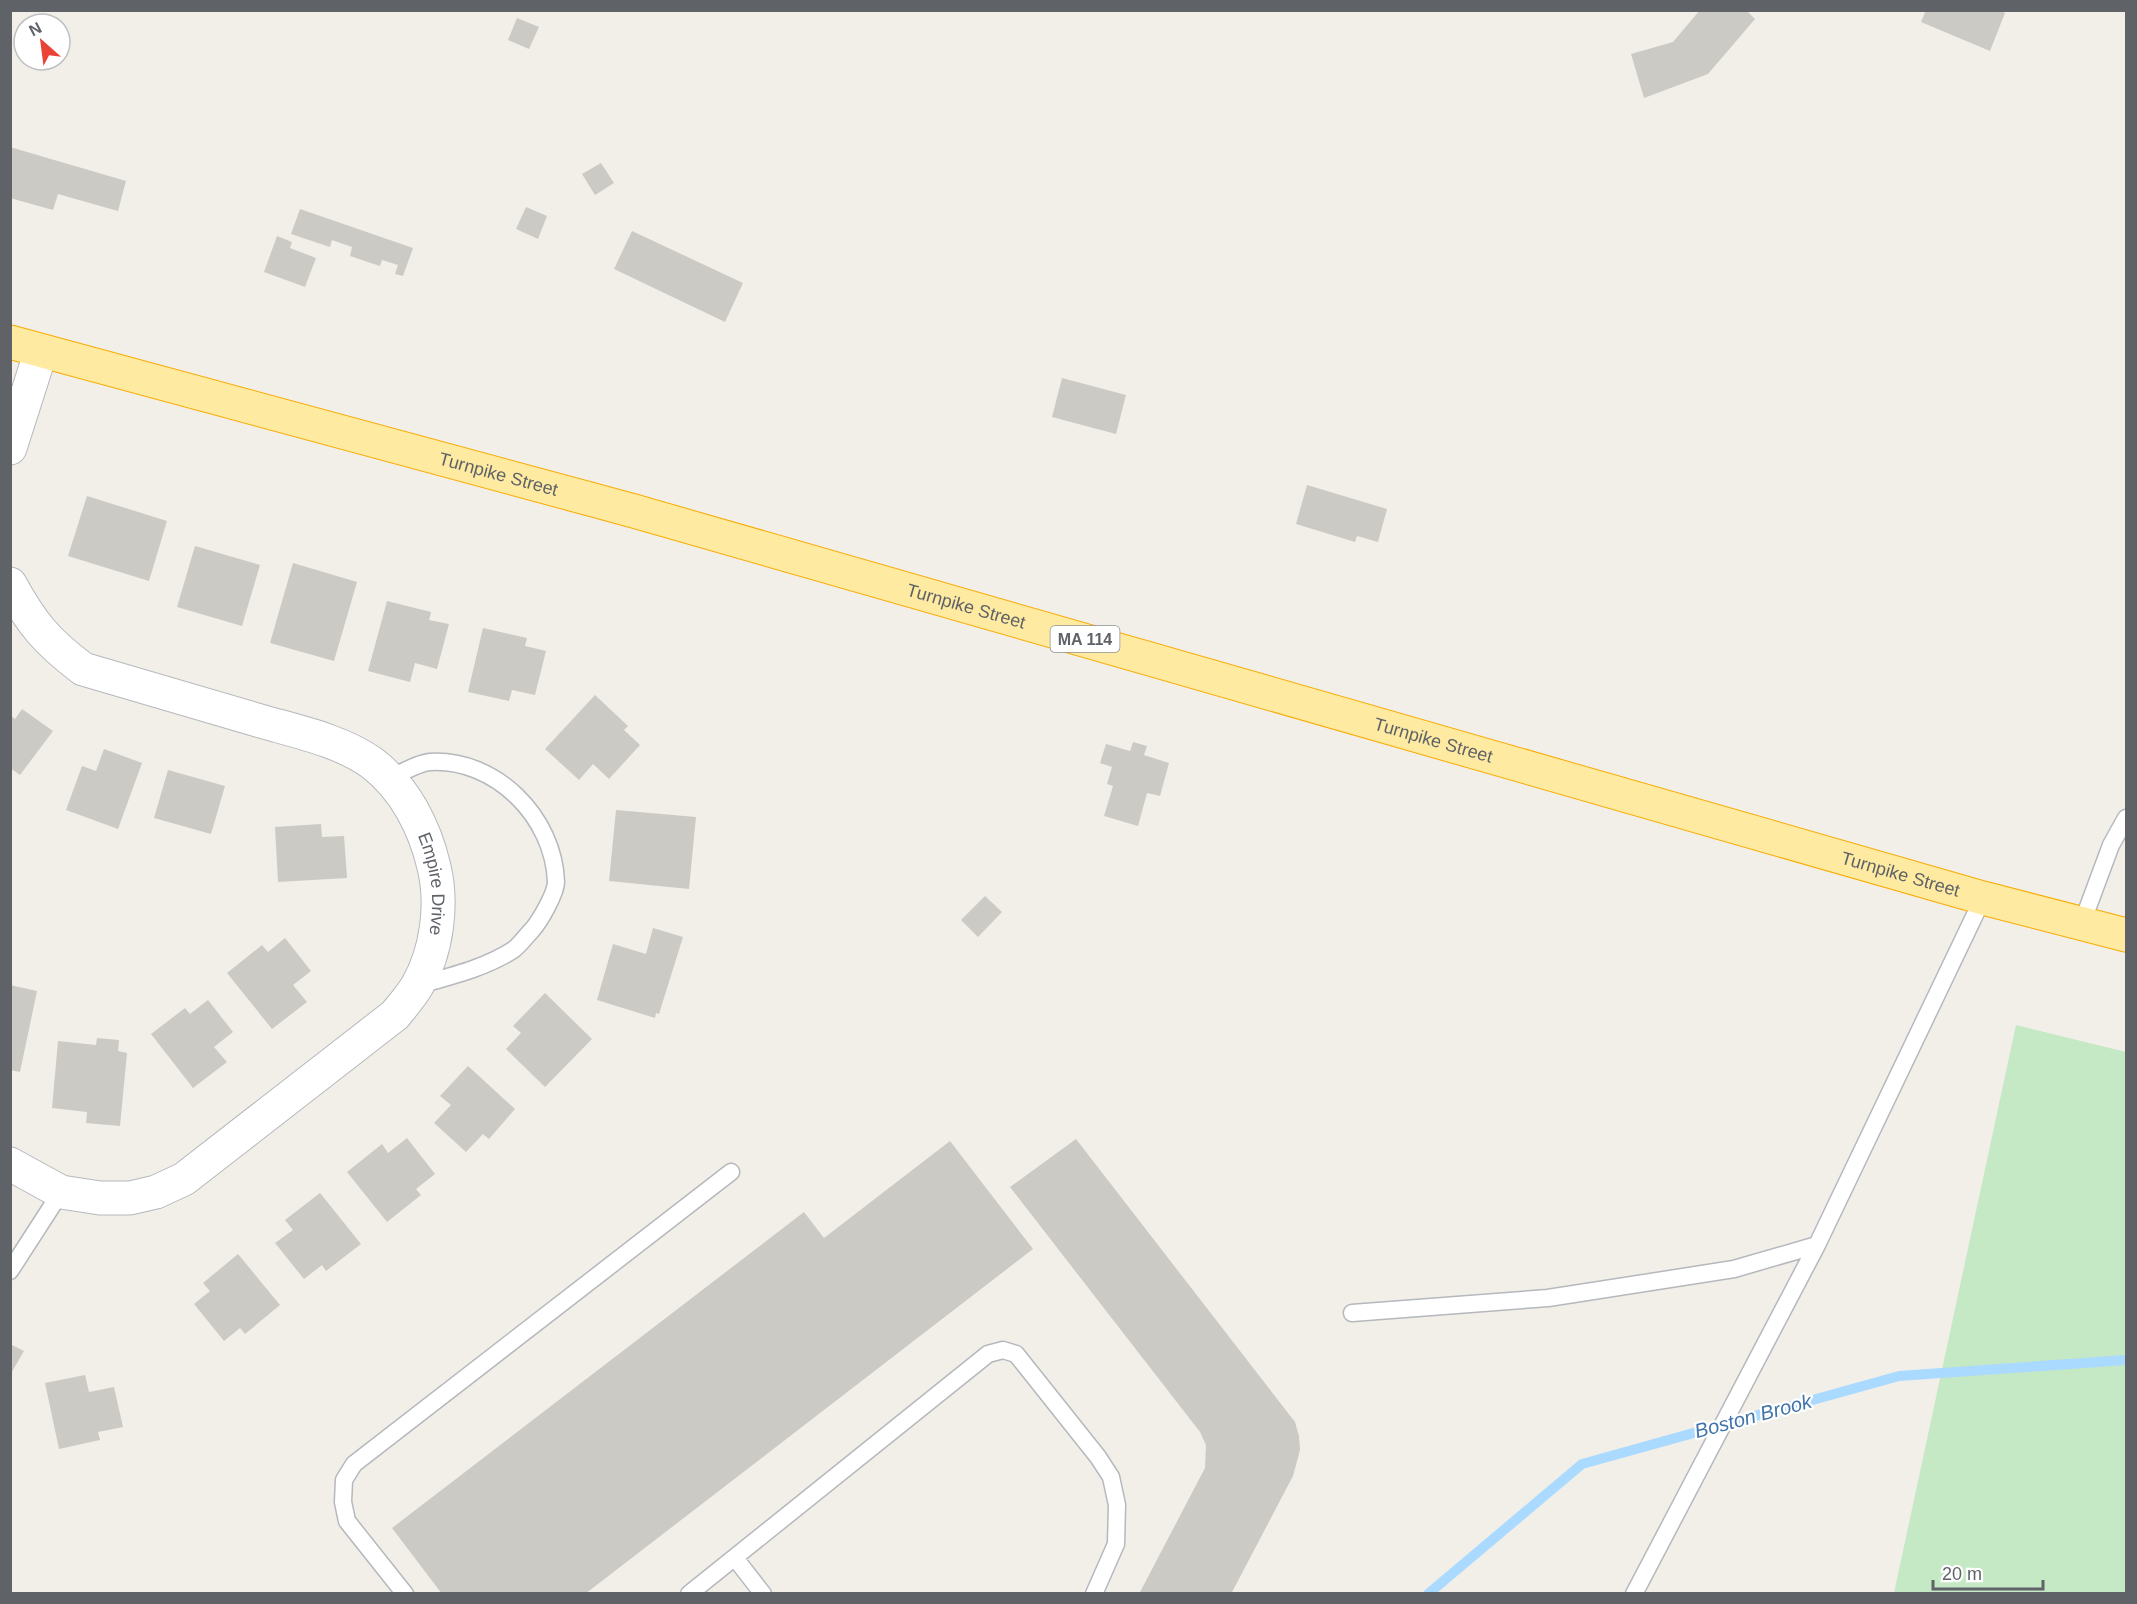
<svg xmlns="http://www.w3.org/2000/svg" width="2137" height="1604" viewBox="0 0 2137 1604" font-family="Helvetica,sans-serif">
<rect width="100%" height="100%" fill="#f1efe8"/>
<path fill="#c5e8c5" d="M 2016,1025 L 2126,1052 L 2126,1593 L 1894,1593 Z"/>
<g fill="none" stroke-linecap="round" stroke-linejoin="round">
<path stroke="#aadaff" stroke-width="10" d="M 1428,1594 L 1582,1464 L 1899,1376 L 2126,1360"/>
</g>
<path fill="#cccac5" d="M 1700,10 L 1746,10 L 1755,19 L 1708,74 L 1644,98 L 1631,54 L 1673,42 Z
M 1926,10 L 1999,10 L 2005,13 L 1990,51 L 1921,22 Z
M 517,18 L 539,27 L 529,49 L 508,40 Z
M 10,147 L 126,181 L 118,211 L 58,194 L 53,210 L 10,198 Z
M 601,163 L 614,183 L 595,195 L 582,174 Z
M 526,207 L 547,216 L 538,239 L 516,229 Z
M 300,209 L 413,248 L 403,276 L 395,274 L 398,265 L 382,260 L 380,266 L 350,256 L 352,247 L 332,240 L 330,247 L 291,234 Z
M 632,231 L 743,283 L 725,322 L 614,269 Z
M 277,236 L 292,242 L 290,248 L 316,258 L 305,287 L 264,272 Z
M 1062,378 L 1126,395 L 1116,434 L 1052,417 Z
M 1307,485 L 1387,509 L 1378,542 L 1357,536 L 1355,542 L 1296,524 Z
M 87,496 L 167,521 L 149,581 L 68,556 Z
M 195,546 L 260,565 L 242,626 L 177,607 Z
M 293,563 L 357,582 L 334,661 L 270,643 Z
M 387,601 L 431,612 L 429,620 L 449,624 L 437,669 L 415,663 L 410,682 L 368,671 Z
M 483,628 L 527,638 L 525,646 L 546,651 L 535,695 L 512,690 L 509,701 L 468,692 Z
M 595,695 L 628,726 L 624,730 L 640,745 L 609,779 L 593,764 L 579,780 L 545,749 Z
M 22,709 L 53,731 L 20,775 L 10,768 L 10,715 L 15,719 Z
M 1133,742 L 1147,746 L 1144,755 L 1169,763 L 1160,796 L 1147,793 L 1138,826 L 1104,816 L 1113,786 L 1107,784 L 1112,767 L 1100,763 L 1106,744 L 1130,751 Z
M 104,749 L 142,763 L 118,829 L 66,810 L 82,766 L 96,771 Z
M 168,770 L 225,786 L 211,834 L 154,818 Z
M 616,810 L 696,817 L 689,889 L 609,881 Z
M 321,824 L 322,837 L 344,836 L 347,878 L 278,882 L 275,827 Z
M 985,896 L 1002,912 L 978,937 L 961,920 Z
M 653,928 L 683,937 L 659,1014 L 656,1013 L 655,1018 L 597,1000 L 613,944 L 646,954 Z
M 285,938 L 311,971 L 293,985 L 307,1002 L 272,1029 L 227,973 L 262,945 L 268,952 Z
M 10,985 L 37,991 L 20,1072 L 10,1070 Z
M 545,993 L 592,1039 L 545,1087 L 506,1049 L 521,1033 L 513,1026 Z
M 208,1000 L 233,1032 L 214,1047 L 227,1062 L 193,1088 L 151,1034 L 185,1008 L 190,1014 Z
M 97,1038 L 119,1040 L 118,1051 L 127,1053 L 120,1126 L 86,1123 L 87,1112 L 52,1108 L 58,1041 L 96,1045 Z
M 468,1066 L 515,1109 L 489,1139 L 483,1134 L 466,1152 L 434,1123 L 451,1105 L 440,1096 Z
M 407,1138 L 435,1174 L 416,1189 L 421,1195 L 387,1222 L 347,1172 L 382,1144 L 388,1153 Z
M 1076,1139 L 1295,1422 L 1299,1436 L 1300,1450 L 1293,1476 L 1231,1594 L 1139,1594 L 1205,1468 L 1206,1445 L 1200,1432 L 1010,1187 Z
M 950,1141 L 1033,1249 L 585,1594 L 442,1594 L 392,1528 L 804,1212 L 824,1238 Z
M 320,1193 L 361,1244 L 326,1271 L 322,1265 L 304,1279 L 275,1243 L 293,1230 L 285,1220 Z
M 238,1254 L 280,1305 L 245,1334 L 240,1328 L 224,1341 L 194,1304 L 210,1291 L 203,1283 Z
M 10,1344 L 24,1351 L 10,1375 Z
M 85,1375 L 89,1392 L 114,1387 L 123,1427 L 98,1432 L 100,1440 L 59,1449 L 45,1383 Z"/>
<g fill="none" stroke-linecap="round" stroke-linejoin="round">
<g stroke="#b5b8bc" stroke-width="19">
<path id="service" d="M 388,779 C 400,774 417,763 430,762 C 495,758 554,817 556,882 C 556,893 540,921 532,930 C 526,936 520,945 513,950 C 485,968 451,976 419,985
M 2082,923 L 2111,845 L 2126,818
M 1817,1245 L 1983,898
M 10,1271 L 61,1192
M 1352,1313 L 1548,1298 L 1734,1269 L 1817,1245 L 1634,1594
M 735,1558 L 763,1594
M 405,1594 L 347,1521 L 343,1502 L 344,1480 L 354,1464 L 731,1172
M 689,1594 L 988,1354 L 1003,1350 L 1016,1354 L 1098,1457 L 1111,1477 L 1117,1505 L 1116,1544 L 1094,1594"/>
</g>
<g stroke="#b5b8bc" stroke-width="35">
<g id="minor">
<path d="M 10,448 L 41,351"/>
<path id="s1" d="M 10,584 C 32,624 46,641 83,669 C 141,686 199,703 257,720 C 294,731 340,740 372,763 C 405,788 425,828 434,867 C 443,904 437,952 417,986 C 411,996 403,1005 395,1015 L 184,1179 L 156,1192 L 130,1198 L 100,1198 L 61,1192 L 10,1164"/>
</g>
</g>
<g stroke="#f9ab00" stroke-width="35">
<g id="trunk">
<path id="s2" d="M 10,342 L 634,511 L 1983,898 L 2126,935"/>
</g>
</g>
<use href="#service" stroke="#fff" stroke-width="16"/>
<use href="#minor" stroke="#fff" stroke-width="33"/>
<use href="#trunk" stroke="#feeaa1" stroke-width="33"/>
</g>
<g text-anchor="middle" stroke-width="4.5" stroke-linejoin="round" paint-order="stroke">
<rect fill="#fff" stroke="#8f9295" stroke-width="1.5" x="1050.5" y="626" width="69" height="26" rx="4.5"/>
<g font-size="16" font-weight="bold" fill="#5f6368">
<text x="1085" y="645">MA 114</text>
</g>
<g font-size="18" fill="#5f6368" stroke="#fff">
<text dy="6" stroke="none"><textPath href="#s2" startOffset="506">Turnpike Street</textPath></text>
<text dy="6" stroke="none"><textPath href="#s2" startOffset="992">Turnpike Street</textPath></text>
<text dy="6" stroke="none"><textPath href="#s2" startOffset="1478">Turnpike Street</textPath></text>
<text dy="6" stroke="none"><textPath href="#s2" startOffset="1964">Turnpike Street</textPath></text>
<text dy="6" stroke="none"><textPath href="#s1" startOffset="558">Empire Drive</textPath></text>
</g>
<g font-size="20" font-style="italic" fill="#4174aa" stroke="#fff">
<text transform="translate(1753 1416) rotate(-15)" y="7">Boston Brook</text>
</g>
</g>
<rect width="2137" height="1604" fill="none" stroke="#5f6368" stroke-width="24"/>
<g transform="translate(42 42) rotate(332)"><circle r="28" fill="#ffffff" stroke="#bfc1c3" stroke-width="1.5"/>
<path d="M0-4.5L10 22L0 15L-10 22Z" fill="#ea4335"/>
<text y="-9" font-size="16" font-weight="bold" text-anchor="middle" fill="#5f6368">N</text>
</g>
<path d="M1933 1580v9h110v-9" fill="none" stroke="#5f6368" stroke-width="3"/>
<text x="1942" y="1580" font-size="18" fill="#5f6368" stroke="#ffffff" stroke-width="4.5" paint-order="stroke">20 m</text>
</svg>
